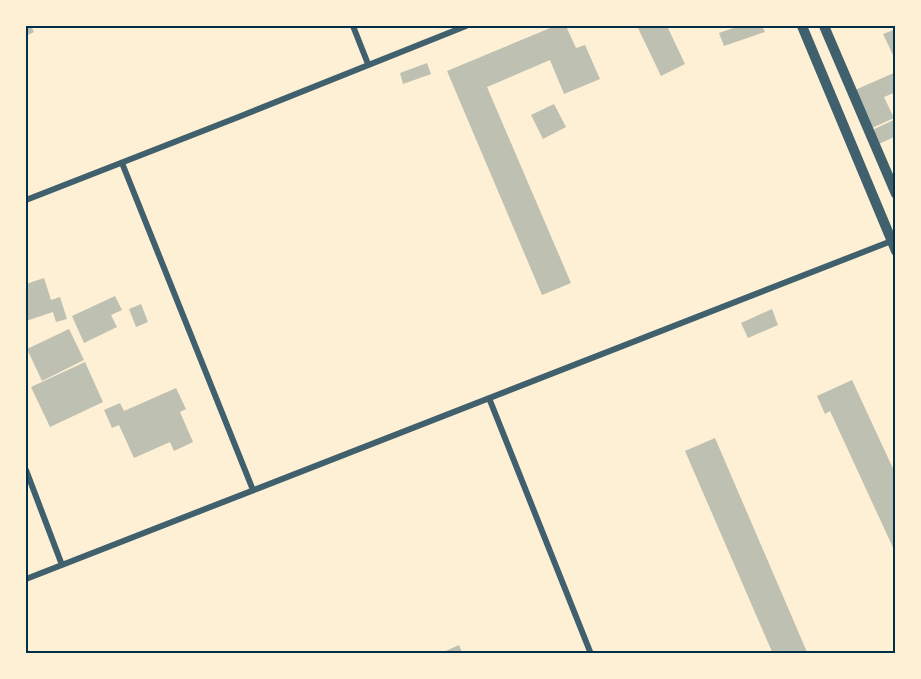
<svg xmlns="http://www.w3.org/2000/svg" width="921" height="679" viewBox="0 0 921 679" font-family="Merriweather,serif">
<rect width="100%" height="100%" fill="#fdf0d5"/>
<path fill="#bec0b2" d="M 26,26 L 31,26 L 34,32 L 26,36 Z
M 555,26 L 566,26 L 576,48 L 585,45 L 600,79 L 564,94 L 550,60 L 487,87 L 571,283 L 542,295 L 447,71 Z
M 637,26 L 667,26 L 685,64 L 661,76 Z
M 739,26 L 762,26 L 765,32 L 724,46 L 719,33 Z
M 896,29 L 896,54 L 893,55 L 883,34 Z
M 427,63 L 431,74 L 403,84 L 400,73 Z
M 896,72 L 896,92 L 884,97 L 894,118 L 872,128 L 855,90 Z
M 554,104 L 566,127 L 543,139 L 531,115 Z
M 896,119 L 896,136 L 879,144 L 872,130 Z
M 44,278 L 51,300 L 60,297 L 67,319 L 56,322 L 53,312 L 26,321 L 26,284 Z
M 115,296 L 122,310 L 111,315 L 117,327 L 84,343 L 72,316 Z
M 141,304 L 148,322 L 136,327 L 129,309 Z
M 772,309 L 778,325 L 748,338 L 741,323 Z
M 69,329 L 84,360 L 42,381 L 27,349 Z
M 85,362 L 103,402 L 50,427 L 31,387 Z
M 852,380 L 896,475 L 896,554 L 830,411 L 825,414 L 817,396 Z
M 176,388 L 186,409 L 180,412 L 193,442 L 174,451 L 170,442 L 134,458 L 119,425 L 112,428 L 104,410 L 120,403 L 124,411 Z
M 715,438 L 807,652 L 804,654 L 773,654 L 685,451 Z
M 459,645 L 463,654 L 439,654 Z"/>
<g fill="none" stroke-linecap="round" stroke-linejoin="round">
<path stroke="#3f606c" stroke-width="6" d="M 353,26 L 368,64
M 122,163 L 253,490
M 26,200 L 241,116 L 466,26
M 489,398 L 591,654
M 26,470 L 62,565
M 26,579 L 894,240"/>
<path stroke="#3f606c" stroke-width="10" d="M 802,26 L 896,251
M 824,26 L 896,194"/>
</g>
<rect width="921" height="679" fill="none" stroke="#fdf0d5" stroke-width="54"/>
<rect x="27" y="27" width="867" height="625" fill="none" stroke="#003049" stroke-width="2"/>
</svg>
